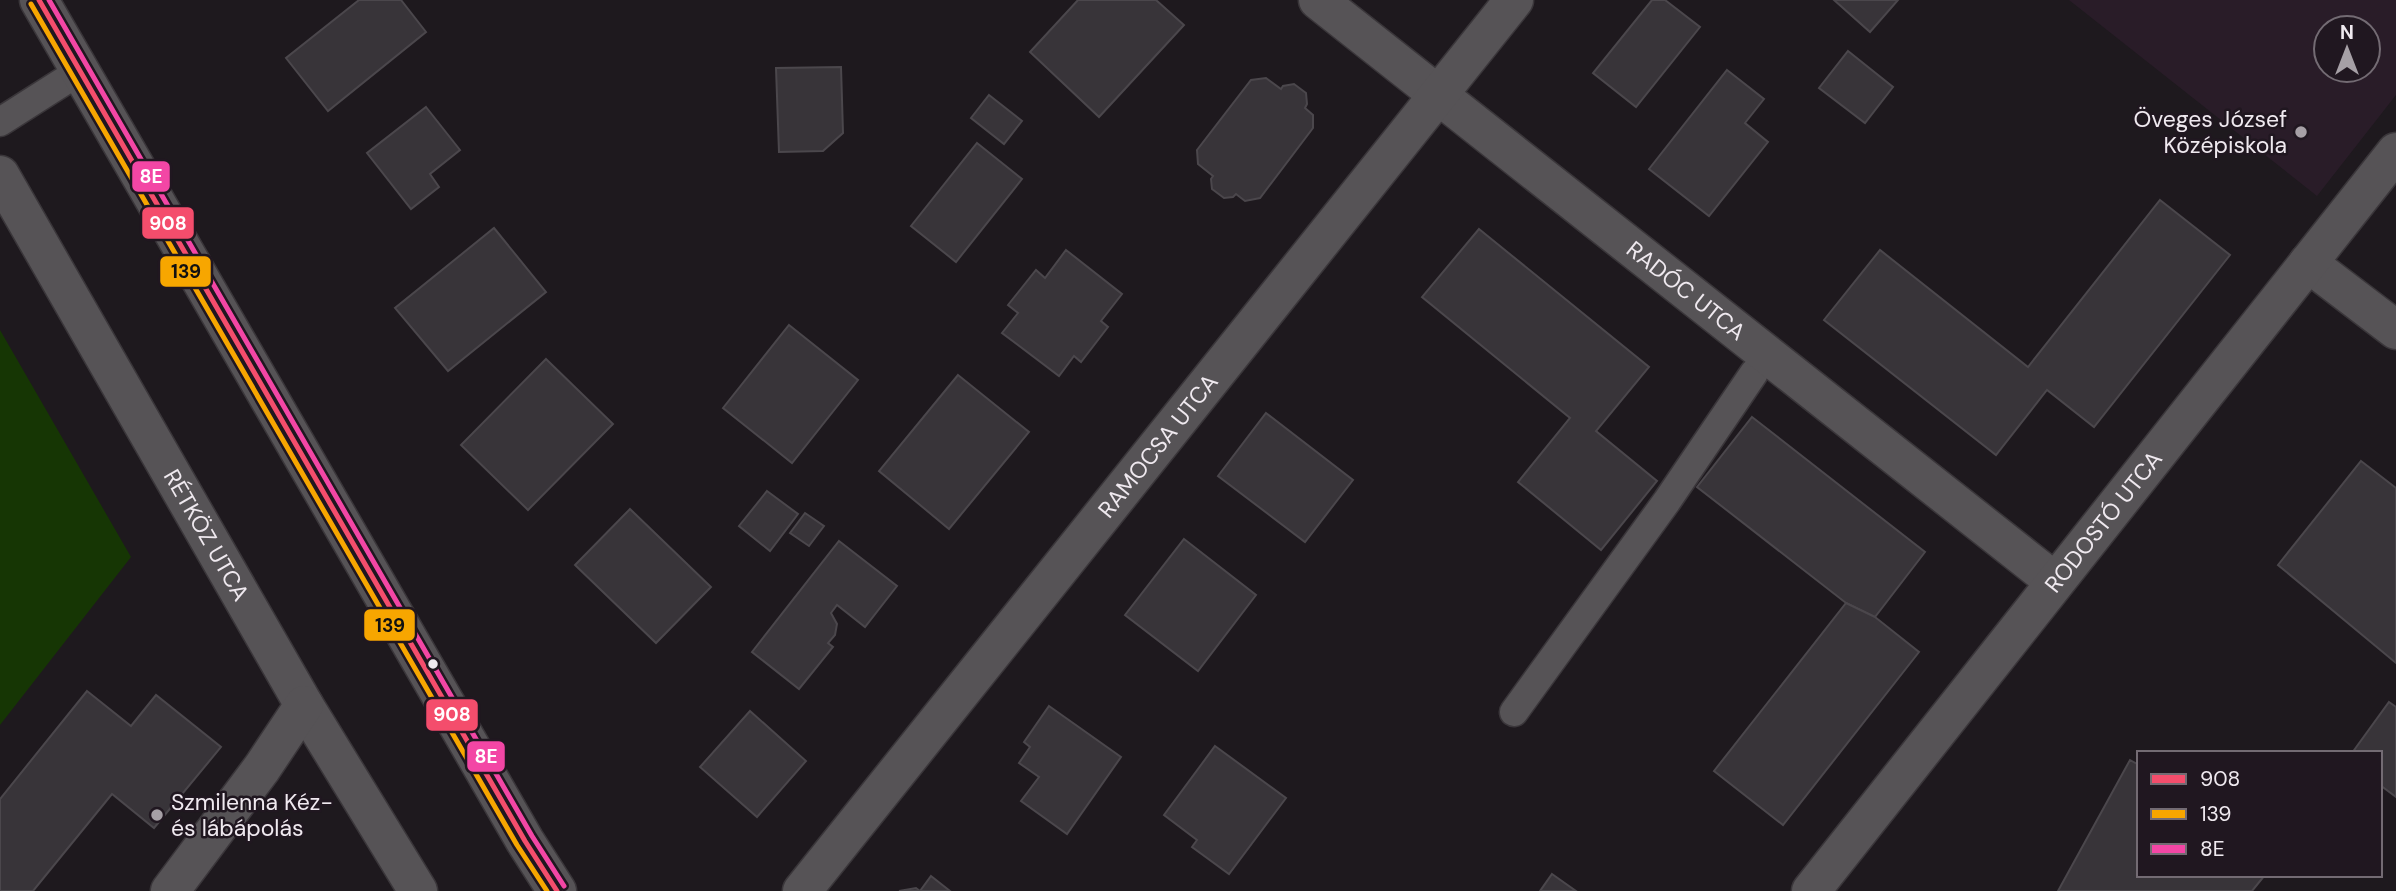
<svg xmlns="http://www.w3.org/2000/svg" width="2396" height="891" font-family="'DM Sans',sans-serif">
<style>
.built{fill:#291c28;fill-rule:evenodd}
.green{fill:#163604}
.building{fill:#383439;stroke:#4b474c;stroke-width:2}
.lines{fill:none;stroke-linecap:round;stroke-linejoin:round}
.service-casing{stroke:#3a363a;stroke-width:31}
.minor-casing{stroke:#3a363a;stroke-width:41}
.tertiary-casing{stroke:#3a363a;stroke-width:41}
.service{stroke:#565356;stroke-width:28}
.minor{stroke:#565356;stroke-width:38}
.tertiary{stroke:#565356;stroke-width:38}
.bus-1-casing{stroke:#201720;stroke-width:10}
.bus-2-casing{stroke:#201720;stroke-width:10}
.bus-3-casing{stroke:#201720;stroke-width:10}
.bus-1{stroke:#f44d6c;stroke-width:5}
.bus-2{stroke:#f7a600;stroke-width:5}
.bus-3{stroke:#f346a5;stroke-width:5}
.poi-dot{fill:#a6a0a6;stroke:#201720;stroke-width:2.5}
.bus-dot{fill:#efe9ef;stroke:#201720;stroke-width:2.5}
.labels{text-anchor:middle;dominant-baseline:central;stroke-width:5;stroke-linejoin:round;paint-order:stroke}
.poi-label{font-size:23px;fill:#efe9ef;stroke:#201720;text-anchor:end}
.street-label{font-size:23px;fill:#efe9ef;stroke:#201720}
.line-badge{stroke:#201720;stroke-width:2.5}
.badge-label{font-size:19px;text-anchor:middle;font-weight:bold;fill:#fff}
.pale-badge-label{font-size:19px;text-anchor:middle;font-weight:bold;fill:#111}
</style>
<rect width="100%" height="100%" fill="#1e191e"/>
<!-- built -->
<path class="built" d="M 2069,0 L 2396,0 L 2396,95 L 2317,196 ZM 2326,28 L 2368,28 L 2368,70 L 2326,70 Z"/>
<!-- green -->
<path class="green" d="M 0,330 L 131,557 L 0,725 Z"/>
<!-- building -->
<g class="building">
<path d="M 359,0 L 401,0 L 426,32 L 328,111 L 286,58 Z"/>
<path d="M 1078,0 L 1156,0 L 1184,25 L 1099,117 L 1030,52 Z"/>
<path d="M 1652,0 L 1665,0 L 1700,27 L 1636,107 L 1593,73 Z"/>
<path d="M 1834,0 L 1898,0 L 1870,32 Z"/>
<path d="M 1848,51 L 1893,87 L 1865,123 L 1819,88 Z"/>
<path d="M 841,67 L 843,133 L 823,151 L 779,152 L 776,68 Z"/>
<path d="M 1727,70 L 1764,99 L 1745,123 L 1768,142 L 1709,216 L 1649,169 Z"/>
<path d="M 1266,78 L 1281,89 L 1283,86 L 1294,84 L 1306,93 L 1307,104 L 1305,108 L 1313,115 L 1313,128 L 1260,198 L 1245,201 L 1236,194 L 1233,197 L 1224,198 L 1212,189 L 1211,179 L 1213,176 L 1198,164 L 1197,150 L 1251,80 Z"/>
<path d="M 989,95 L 1022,121 L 1004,144 L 971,118 Z"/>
<path d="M 426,107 L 460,150 L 430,174 L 439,187 L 411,209 L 367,153 Z"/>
<path d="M 977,143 L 1022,179 L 956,262 L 911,226 Z"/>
<path d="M 2160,200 L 2230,255 L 2094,427 L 2047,390 L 1996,455 L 1824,320 L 1880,250 L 2028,367 Z"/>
<path d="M 494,228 L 546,292 L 448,371 L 395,308 Z"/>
<path d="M 1479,229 L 1649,367 L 1596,431 L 1657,481 L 1601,550 L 1518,482 L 1570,418 L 1422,297 Z"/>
<path d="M 1066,250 L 1122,294 L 1101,321 L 1108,327 L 1081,362 L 1074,356 L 1059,376 L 1002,333 L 1018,313 L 1008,305 L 1036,270 L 1045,278 Z"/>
<path d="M 789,325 L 858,380 L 792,463 L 723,408 Z"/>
<path d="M 546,359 L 613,424 L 528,510 L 461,445 Z"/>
<path d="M 958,375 L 1029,432 L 949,529 L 879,471 Z"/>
<path d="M 1266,413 L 1353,480 L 1305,542 L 1218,476 Z"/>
<path d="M 1752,417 L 1925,552 L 1875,617 L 1846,603 L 1697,487 Z"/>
<path d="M 2361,461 L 2396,488 L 2396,663 L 2278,565 Z"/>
<path d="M 767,491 L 798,514 L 770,551 L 739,526 Z"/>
<path d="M 630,509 L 711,587 L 656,643 L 575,565 Z"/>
<path d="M 805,513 L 824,526 L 809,546 L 790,533 Z"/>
<path d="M 1184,539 L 1256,595 L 1198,671 L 1125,615 Z"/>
<path d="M 839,541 L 897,586 L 865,627 L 837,605 L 831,613 L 837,624 L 835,635 L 828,643 L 833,647 L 799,689 L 752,652 Z"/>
<path d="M 1846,603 L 1875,617 L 1919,652 L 1783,825 L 1714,771 Z"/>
<path d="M 87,691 L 131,726 L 156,695 L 221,747 L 154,828 L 112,794 L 33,891 L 0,891 L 0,799 Z"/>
<path d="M 2389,702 L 2396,707 L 2396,797 L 2380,785 L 2380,753 L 2352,753 Z"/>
<path d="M 1049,706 L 1121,757 L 1067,834 L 1021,801 L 1039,777 L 1019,763 L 1030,747 L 1024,742 Z"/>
<path d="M 750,711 L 806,761 L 757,817 L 700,767 Z"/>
<path d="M 1215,746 L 1286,798 L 1229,874 L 1192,847 L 1197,840 L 1164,815 Z"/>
<path d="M 2130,760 L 2139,765 L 2139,875 L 2265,875 L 2252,891 L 2058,891 Z"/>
<path d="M 1552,874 L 1576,891 L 1540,891 Z"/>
<path d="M 931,876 L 950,891 L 899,891 L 916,888 L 920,891 Z"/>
</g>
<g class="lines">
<defs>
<g id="service">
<path d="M 0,122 L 80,71"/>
<path d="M 1514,712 L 1667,501 L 1754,373"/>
</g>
<g id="minor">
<path id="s1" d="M 1318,0 L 2054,581"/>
<path id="s2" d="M 0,175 L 304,705 L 418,891"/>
<path d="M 2308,263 L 2396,330"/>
<path d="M 170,891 L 262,768 L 304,705"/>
<path id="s3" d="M 802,891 L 1514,0"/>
<path id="s4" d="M 1811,891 L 2396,152"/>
</g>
<path id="tertiary" d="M 39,0 L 525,841 L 557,891"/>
</defs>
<!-- service casing -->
<use href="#service" class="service-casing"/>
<!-- minor casing -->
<use href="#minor" class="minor-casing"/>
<!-- tertiary casing -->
<use href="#tertiary" class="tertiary-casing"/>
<!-- service -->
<use href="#service" class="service"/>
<!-- minor -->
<use href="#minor" class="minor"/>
<!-- tertiary -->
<use href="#tertiary" class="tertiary"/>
<defs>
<path id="bus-1" d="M 39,0 L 525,841 L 557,891"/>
<path id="bus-2" d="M 31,4 L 517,845 L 547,891"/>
<path id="bus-3" d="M 49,0 L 532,836 L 564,886"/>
</defs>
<!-- bus-1 casing -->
<use href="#bus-1" class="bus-1-casing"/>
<!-- bus-2 casing -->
<use href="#bus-2" class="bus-2-casing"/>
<!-- bus-3 casing -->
<use href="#bus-3" class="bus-3-casing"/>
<!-- bus-1 -->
<use href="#bus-1" class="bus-1"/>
<!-- bus-2 -->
<use href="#bus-2" class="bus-2"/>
<!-- bus-3 -->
<use href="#bus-3" class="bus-3"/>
</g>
<!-- markers -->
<g class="poi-dot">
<circle cx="2301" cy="132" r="7"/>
<circle cx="157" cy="815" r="7"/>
</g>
<circle class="bus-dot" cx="433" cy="664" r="6"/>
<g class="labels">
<!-- poi labels -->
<g class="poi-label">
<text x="2287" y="119">Öveges József<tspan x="2287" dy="26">Középiskola</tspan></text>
<text x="171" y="802" text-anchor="start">Szmilenna Kéz-<tspan x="171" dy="26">és lábápolás</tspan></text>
</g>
<!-- street labels -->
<g class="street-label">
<text stroke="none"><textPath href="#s1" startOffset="469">RADÓC UTCA</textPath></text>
<text stroke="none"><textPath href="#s3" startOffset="570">RAMOCSA UTCA</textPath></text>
<text stroke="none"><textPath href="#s4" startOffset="471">RODOSTÓ UTCA</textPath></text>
<text stroke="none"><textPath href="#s2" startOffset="415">RÉTKÖZ UTCA</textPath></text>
</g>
</g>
<g class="line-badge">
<rect x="131" y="160" width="40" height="33" rx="7" fill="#f346a5"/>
<rect x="141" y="206" width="54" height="34" rx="7" fill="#f44d6c"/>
<rect x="159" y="255" width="53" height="33" rx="7" fill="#f7a600"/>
<rect x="363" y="608" width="53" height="34" rx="7" fill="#f7a600"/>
<rect x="425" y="698" width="54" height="34" rx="7" fill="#f44d6c"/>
<rect x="466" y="740" width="40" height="33" rx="7" fill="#f346a5"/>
</g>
<g class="badge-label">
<text x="151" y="183">8E</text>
<text x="168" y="230">908</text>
<text x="452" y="721">908</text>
<text x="486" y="763">8E</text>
</g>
<g class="pale-badge-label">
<text x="186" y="278">139</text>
<text x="390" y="632">139</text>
</g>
<!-- legend -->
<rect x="2137" y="751" width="245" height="126" fill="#201720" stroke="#736b73" stroke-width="2"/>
<rect x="2151" y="774" width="35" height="10" fill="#f44d6c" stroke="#736b73" stroke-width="2"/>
<text x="2200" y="786" font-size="21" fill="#efe9ef">908</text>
<rect x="2151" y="809" width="35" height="10" fill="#f7a600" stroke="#736b73" stroke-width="2"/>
<text x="2200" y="821" font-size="21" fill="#efe9ef">139</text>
<rect x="2151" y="844" width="35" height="10" fill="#f346a5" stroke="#736b73" stroke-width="2"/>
<text x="2200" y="856" font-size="21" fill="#efe9ef">8E</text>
<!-- north arrow -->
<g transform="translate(2347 49)"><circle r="33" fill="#201720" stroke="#736b73" stroke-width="2"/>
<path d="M0-5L12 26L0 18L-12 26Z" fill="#a6a0a6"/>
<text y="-10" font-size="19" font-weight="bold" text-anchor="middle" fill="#efe9ef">N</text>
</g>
</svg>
